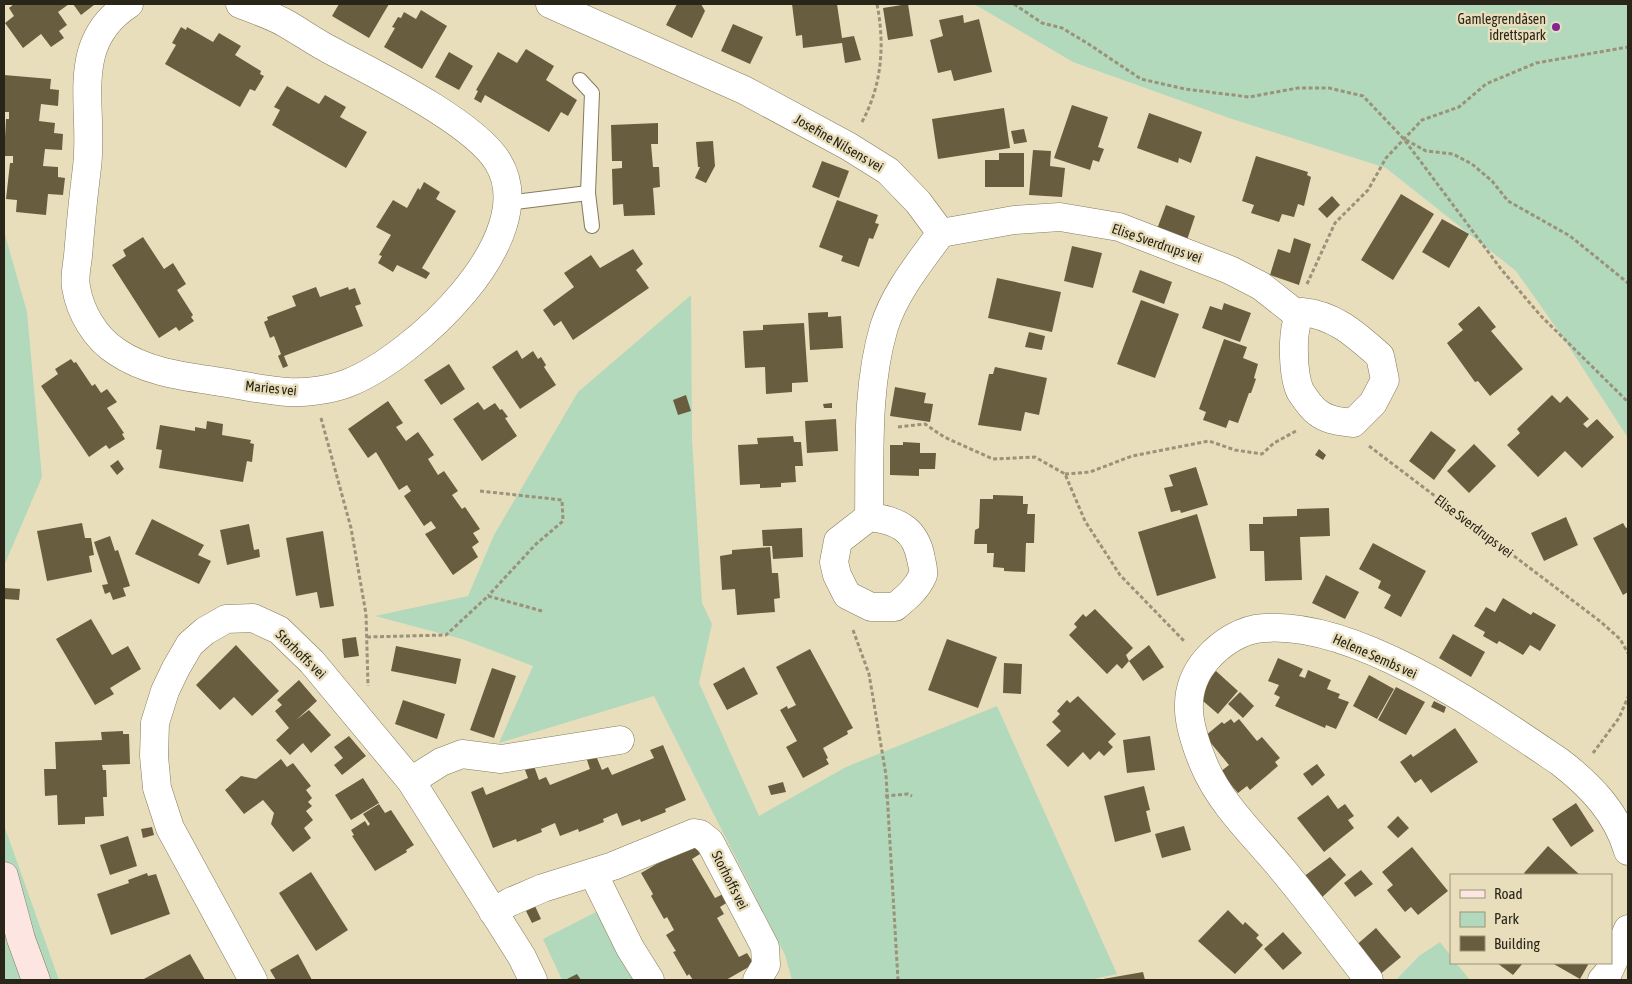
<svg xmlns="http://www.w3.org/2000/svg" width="1632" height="984" font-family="'Asap Condensed',sans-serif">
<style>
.green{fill:#b2d9bc}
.building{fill:#685e3f}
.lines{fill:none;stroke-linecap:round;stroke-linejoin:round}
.lane-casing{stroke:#857a5b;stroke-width:16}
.street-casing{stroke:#857a5b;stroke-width:29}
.secondary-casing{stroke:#857a5b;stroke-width:29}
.path{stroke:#9a9279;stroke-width:3;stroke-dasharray:4 2.5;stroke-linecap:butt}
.lane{stroke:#fff;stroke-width:14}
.street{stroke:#fff;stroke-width:28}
.secondary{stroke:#fde6e2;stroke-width:28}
.poi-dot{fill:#802693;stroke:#e9debc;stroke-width:2}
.labels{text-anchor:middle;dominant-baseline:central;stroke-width:5;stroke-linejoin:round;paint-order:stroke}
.poi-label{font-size:14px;fill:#292518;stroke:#e9debc;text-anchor:end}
.street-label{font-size:14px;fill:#292518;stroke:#e9debc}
</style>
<rect width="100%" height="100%" fill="#e9debc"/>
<!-- green -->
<g class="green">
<path d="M 974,4 L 1628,4 L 1628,438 L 1562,336 L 1516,271 L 1386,168 L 1229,118 L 1073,62 Z"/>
<path d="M 4,231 L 27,312 L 42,477 L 4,566 Z"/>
<path d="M 691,295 L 692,439 L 702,603 L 712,624 L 699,683 L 759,816 L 846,767 L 997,706 L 1117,974 L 1089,980 L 792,980 L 785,955 L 654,696 L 499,743 L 533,666 L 462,639 L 375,616 L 468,596 L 494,535 L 578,392 Z"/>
<path d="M 4,825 L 55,969 L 59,980 L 4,980 Z"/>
<path d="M 602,909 L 641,975 L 632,980 L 562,980 L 543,939 Z"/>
<path d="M 1440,942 L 1451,956 L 1451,963 L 1456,963 L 1470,980 L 1396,980 L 1419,956 Z"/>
</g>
<!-- building -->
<g class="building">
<path d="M 14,4 L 69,4 L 58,12 L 67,25 L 59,31 L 64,38 L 51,47 L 41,34 L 23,48 L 5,23 L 14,16 L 9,8 Z"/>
<path d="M 73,4 L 93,4 L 94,5 L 81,15 Z"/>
<path d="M 339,4 L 389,4 L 369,38 L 332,16 Z"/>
<path d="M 677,4 L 701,4 L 705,11 L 692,38 L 666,25 Z"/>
<path d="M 792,4 L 837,4 L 842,38 L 854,36 L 861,60 L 845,63 L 842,43 L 803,48 L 802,35 L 796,36 Z"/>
<path d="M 908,4 L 913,36 L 888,40 L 883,8 Z"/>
<path d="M 421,10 L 447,26 L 422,69 L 384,47 L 395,28 L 392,27 L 398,17 L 401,18 L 404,12 L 416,19 Z"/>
<path d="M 963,15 L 964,23 L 979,19 L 992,72 L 954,81 L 951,70 L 938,73 L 930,40 L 943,36 L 939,20 Z"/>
<path d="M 733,24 L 763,37 L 750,64 L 721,51 Z"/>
<path d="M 181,27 L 186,30 L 187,27 L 213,42 L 219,33 L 241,46 L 235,55 L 261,71 L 260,74 L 264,76 L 255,91 L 250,89 L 240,107 L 165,64 L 176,45 L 172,43 Z"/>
<path d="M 526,49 L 554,66 L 546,80 L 577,100 L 568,116 L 561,112 L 549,132 L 485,95 L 481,103 L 474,99 L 478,91 L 476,90 L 498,52 L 517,63 Z"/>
<path d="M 449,52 L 473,66 L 459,90 L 435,77 Z"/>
<path d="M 4,75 L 51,79 L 50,89 L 59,90 L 58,106 L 41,104 L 39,121 L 55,123 L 54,133 L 63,134 L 62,150 L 45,149 L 43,166 L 58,167 L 58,177 L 65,178 L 63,195 L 48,194 L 46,215 L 16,212 L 17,200 L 6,199 L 10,163 L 13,163 L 13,156 L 4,156 L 6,119 L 9,119 L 9,112 L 4,112 Z"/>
<path d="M 287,86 L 319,104 L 325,95 L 346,107 L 340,117 L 367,132 L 346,168 L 272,125 L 280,110 L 274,107 Z"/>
<path d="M 1072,105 L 1108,117 L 1098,147 L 1104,149 L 1099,162 L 1093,160 L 1090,170 L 1054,158 Z"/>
<path d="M 1004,108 L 1010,148 L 938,159 L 932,119 Z"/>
<path d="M 1149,113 L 1202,132 L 1191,163 L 1179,158 L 1178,163 L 1137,148 Z"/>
<path d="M 658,123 L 658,144 L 651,144 L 653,167 L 659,167 L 660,187 L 653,188 L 655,215 L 624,216 L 623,204 L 613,205 L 612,169 L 622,168 L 622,161 L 612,161 L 611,125 Z"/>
<path d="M 1024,129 L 1027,142 L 1014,144 L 1011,131 Z"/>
<path d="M 713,141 L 715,166 L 706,183 L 695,178 L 700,167 L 698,167 L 696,142 Z"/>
<path d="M 1033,150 L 1051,151 L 1050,166 L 1065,168 L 1062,197 L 1029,195 Z"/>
<path d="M 999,153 L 1024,153 L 1024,187 L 985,187 L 985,160 L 999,160 Z"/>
<path d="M 1256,156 L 1308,172 L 1307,175 L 1311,177 L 1304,206 L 1298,204 L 1294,217 L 1282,214 L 1279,222 L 1251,213 L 1254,205 L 1242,201 Z"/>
<path d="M 822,161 L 849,171 L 839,198 L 812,187 Z"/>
<path d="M 424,182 L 440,192 L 436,199 L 456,211 L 422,268 L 430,273 L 426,279 L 397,265 L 393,272 L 378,263 L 382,256 L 379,255 L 391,235 L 376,227 L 393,200 L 407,208 L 418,188 L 420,190 Z"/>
<path d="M 1401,194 L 1434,214 L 1393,280 L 1361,260 Z"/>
<path d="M 1332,196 L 1340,205 L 1327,218 L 1318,209 Z"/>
<path d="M 837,200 L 878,215 L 875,223 L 879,224 L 873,239 L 869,238 L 859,267 L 841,261 L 843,256 L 819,247 Z"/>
<path d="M 1166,205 L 1195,216 L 1187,240 L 1157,229 Z"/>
<path d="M 1442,219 L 1469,234 L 1449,268 L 1422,252 Z"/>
<path d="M 143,237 L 164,269 L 173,263 L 186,284 L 177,290 L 193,315 L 191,317 L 194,321 L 179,331 L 176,327 L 159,338 L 112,265 L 126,256 L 123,250 Z"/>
<path d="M 1294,238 L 1311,244 L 1299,285 L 1270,275 L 1278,249 L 1290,253 Z"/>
<path d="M 1072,246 L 1102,253 L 1093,288 L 1064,281 Z"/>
<path d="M 633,249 L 643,264 L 636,270 L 649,288 L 573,340 L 561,321 L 554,326 L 543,310 L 574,287 L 564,273 L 591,255 L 600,268 Z"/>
<path d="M 1140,270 L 1172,282 L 1164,304 L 1132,292 Z"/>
<path d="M 997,278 L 1061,292 L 1052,332 L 988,318 Z"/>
<path d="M 316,287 L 320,297 L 348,287 L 349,290 L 355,288 L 361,304 L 355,306 L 363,326 L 284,356 L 288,366 L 283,368 L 278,356 L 281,354 L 274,336 L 270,338 L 264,322 L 268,320 L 267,317 L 296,306 L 292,296 Z"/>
<path d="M 1141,300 L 1179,314 L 1155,378 L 1117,364 Z"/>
<path d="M 1224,303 L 1251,313 L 1240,342 L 1202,328 L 1210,306 L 1222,310 Z"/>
<path d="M 1479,306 L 1496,327 L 1491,331 L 1523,369 L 1490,396 L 1478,381 L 1475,382 L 1447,343 L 1463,330 L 1458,324 Z"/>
<path d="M 828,312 L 828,317 L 841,316 L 843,348 L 810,350 L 808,313 Z"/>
<path d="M 804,323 L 808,382 L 792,383 L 792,392 L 766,394 L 765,367 L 745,368 L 743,331 L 763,330 L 763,325 Z"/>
<path d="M 1029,332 L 1045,336 L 1042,350 L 1025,347 Z"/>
<path d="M 1224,339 L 1247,347 L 1243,358 L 1258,364 L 1254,378 L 1256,379 L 1251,393 L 1249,393 L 1238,423 L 1229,420 L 1226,428 L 1203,420 L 1206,412 L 1199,409 Z"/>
<path d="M 517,350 L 522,359 L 533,351 L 538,359 L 541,357 L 546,365 L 544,367 L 556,385 L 520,409 L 492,367 Z"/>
<path d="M 71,359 L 74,363 L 76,362 L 92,386 L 95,384 L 101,393 L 107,389 L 117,402 L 107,408 L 124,433 L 122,434 L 125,439 L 109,449 L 106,445 L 89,457 L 41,386 L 58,374 L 55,369 Z"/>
<path d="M 449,364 L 465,389 L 441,405 L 424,380 Z"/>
<path d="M 995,367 L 1047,378 L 1039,415 L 1025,412 L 1021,431 L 978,425 L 989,374 L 993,374 Z"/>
<path d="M 895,387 L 926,393 L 924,403 L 933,404 L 930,422 L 890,416 Z"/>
<path d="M 686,395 L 691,411 L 678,415 L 673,400 Z"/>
<path d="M 1552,395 L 1560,403 L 1567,396 L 1589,419 L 1583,424 L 1587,428 L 1597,419 L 1614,437 L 1582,468 L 1565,451 L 1538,477 L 1507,445 L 1520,433 L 1517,429 Z"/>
<path d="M 388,401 L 403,423 L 396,427 L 406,441 L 418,432 L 434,455 L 428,459 L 438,475 L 444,471 L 458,491 L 452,495 L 462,509 L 465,507 L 480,529 L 473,533 L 479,542 L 472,547 L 478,557 L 453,575 L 425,534 L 436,528 L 431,521 L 424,526 L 404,496 L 411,491 L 407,485 L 399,490 L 376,452 L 368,458 L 348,429 Z"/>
<path d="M 478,402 L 484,410 L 495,403 L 500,410 L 502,409 L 508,417 L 505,418 L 517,436 L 482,461 L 453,419 Z"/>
<path d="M 832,403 L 832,408 L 824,408 L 823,404 Z"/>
<path d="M 836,419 L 838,451 L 807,453 L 805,421 Z"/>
<path d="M 207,421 L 223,424 L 222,435 L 251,440 L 250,443 L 254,444 L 252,462 L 247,461 L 243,482 L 159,468 L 162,450 L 156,449 L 160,425 L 195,431 L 195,427 L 206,429 Z"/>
<path d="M 1431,431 L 1456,450 L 1434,480 L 1409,461 Z"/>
<path d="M 793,436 L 794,442 L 801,442 L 803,466 L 795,466 L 796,482 L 781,483 L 781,487 L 760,488 L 760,484 L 740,485 L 738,445 L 758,444 L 757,438 Z"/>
<path d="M 903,442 L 920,443 L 920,453 L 936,453 L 935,469 L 919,469 L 919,476 L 890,475 L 890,445 L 903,445 Z"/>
<path d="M 1474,444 L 1496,466 L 1469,493 L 1447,471 Z"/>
<path d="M 1319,449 L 1326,455 L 1323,460 L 1315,455 Z"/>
<path d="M 118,460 L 124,469 L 117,475 L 110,466 Z"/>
<path d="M 1196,467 L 1208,505 L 1181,513 L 1180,510 L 1171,512 L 1164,488 L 1173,486 L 1169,475 Z"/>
<path d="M 993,495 L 1023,496 L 1023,504 L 1028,504 L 1027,514 L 1035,514 L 1034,543 L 1026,543 L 1025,572 L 1004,571 L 1004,568 L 993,567 L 994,553 L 987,553 L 987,544 L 974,544 L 975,530 L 979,528 L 980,499 L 993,499 Z"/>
<path d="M 1329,508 L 1330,536 L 1300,537 L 1302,580 L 1265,581 L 1264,551 L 1250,551 L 1249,524 L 1263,524 L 1263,517 L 1297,516 L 1297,509 Z"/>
<path d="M 1197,514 L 1216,578 L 1157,596 L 1138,532 Z"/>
<path d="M 1566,517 L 1578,545 L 1544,561 L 1531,533 Z"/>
<path d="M 152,519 L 204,545 L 198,555 L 211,561 L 199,584 L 135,554 Z"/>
<path d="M 82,523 L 85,538 L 91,538 L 94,555 L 89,556 L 92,572 L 47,581 L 37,531 Z"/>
<path d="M 1623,523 L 1626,528 L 1628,527 L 1628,592 L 1623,595 L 1593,538 Z"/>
<path d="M 249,524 L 254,550 L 259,549 L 260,557 L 227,565 L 220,530 Z"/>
<path d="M 802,528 L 803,557 L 773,559 L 772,546 L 763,546 L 762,530 Z"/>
<path d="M 323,531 L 334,606 L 320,608 L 317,592 L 296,596 L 286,538 Z"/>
<path d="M 110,536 L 115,551 L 118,550 L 130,586 L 123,588 L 126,596 L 113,600 L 110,592 L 105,594 L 102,585 L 108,584 L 94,542 Z"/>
<path d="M 1373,543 L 1426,571 L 1401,617 L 1384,608 L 1391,595 L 1378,588 L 1381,581 L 1359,569 Z"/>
<path d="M 770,547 L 772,573 L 778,573 L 780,598 L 774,599 L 775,612 L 737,615 L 735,589 L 722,590 L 720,556 L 732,554 L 732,550 Z"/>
<path d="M 1326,575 L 1359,592 L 1345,619 L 1312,603 Z"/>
<path d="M 4,588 L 20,589 L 19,600 L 4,599 Z"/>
<path d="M 1503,598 L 1531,615 L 1533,612 L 1556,625 L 1540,651 L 1530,645 L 1523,655 L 1499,641 L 1497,644 L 1483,636 L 1485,632 L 1474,626 L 1486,607 L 1495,612 Z"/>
<path d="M 1095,609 L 1133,648 L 1126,655 L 1129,661 L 1122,669 L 1117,664 L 1107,674 L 1069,635 L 1077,627 L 1074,624 L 1083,614 L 1086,617 Z"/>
<path d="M 91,619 L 112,655 L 128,646 L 141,669 L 110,688 L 114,694 L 95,705 L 56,639 Z"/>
<path d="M 1453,634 L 1485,652 L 1471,677 L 1439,658 Z"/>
<path d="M 356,637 L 359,656 L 344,658 L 342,639 Z"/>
<path d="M 947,639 L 997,657 L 978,708 L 928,690 Z"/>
<path d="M 236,645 L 279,691 L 252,716 L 234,697 L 220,710 L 196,685 Z"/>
<path d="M 1149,645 L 1164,667 L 1143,681 L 1129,661 Z"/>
<path d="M 396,646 L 461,659 L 456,684 L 391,671 Z"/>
<path d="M 810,649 L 853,728 L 847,731 L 848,734 L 823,748 L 828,758 L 826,759 L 829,764 L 803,778 L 786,747 L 797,741 L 780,710 L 787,706 L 788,709 L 796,705 L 776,667 Z"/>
<path d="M 1278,658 L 1303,669 L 1299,676 L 1305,678 L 1308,670 L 1331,680 L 1327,689 L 1340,694 L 1338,698 L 1349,702 L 1336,729 L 1326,725 L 1325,728 L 1275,706 L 1280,697 L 1274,694 L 1279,685 L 1268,681 Z"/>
<path d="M 1004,663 L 1022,664 L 1021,694 L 1003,693 Z"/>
<path d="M 744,667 L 758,694 L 727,710 L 713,684 Z"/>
<path d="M 492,668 L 516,676 L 494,738 L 470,730 Z"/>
<path d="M 1216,671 L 1238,691 L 1218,714 L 1195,694 Z"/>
<path d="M 1369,675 L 1394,689 L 1377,719 L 1353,706 Z"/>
<path d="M 299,680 L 317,701 L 296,720 L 309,710 L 331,735 L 311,753 L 303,743 L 290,755 L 276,740 L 289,728 L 275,711 L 282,705 L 277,700 Z"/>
<path d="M 1396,687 L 1425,702 L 1406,735 L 1378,720 Z"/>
<path d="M 1240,692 L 1254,706 L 1243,718 L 1228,704 Z"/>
<path d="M 1078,696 L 1116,734 L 1108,742 L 1113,747 L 1104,756 L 1099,751 L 1090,760 L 1083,752 L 1068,767 L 1046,745 L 1061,731 L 1052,722 L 1060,714 L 1057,711 L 1067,700 L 1070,703 Z"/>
<path d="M 403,700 L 445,714 L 437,739 L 395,724 Z"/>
<path d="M 1434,701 L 1446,707 L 1444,713 L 1431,707 Z"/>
<path d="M 1231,719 L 1234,723 L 1239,719 L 1257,741 L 1262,737 L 1280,758 L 1275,762 L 1278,766 L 1250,790 L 1247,786 L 1238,793 L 1220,772 L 1229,765 L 1205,736 L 1222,722 L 1224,724 Z"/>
<path d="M 1455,728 L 1478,762 L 1431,793 L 1421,779 L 1415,783 L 1400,762 L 1411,754 L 1413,757 Z"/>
<path d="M 123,731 L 123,734 L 129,734 L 130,764 L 102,765 L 103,770 L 106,770 L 107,797 L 103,797 L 104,816 L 85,817 L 85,824 L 58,825 L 57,795 L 45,796 L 44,769 L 56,769 L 55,742 L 102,740 L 101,732 Z"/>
<path d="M 349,736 L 366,756 L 342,775 L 334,765 L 343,758 L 334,747 Z"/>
<path d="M 1150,736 L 1155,770 L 1127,773 L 1123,740 Z"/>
<path d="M 663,745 L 686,800 L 665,809 L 666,812 L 641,822 L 640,819 L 622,826 L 617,813 L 603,819 L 604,822 L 579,832 L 578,829 L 560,836 L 555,823 L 541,829 L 542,832 L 517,842 L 516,839 L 493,848 L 471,792 L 483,787 L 486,795 L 528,778 L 525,770 L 534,766 L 539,780 L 546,777 L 550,785 L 590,769 L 587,760 L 596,756 L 602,770 L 608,767 L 612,775 L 654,758 L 650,750 Z"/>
<path d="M 281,759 L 287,767 L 293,763 L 311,786 L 306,790 L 312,798 L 308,802 L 312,806 L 306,811 L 313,820 L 304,828 L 311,838 L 293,852 L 271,824 L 274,813 L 263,800 L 244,814 L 225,790 L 241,776 L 256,779 Z"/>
<path d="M 1317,764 L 1325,775 L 1312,786 L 1303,774 Z"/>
<path d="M 363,778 L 379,803 L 351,820 L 335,795 Z"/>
<path d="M 783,782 L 786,792 L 771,795 L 768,786 Z"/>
<path d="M 1144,786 L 1150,810 L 1146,811 L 1151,832 L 1115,842 L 1104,796 Z"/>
<path d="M 1328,795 L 1338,809 L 1345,804 L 1354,816 L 1348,820 L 1354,828 L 1324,852 L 1297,818 Z"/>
<path d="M 1576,803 L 1594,831 L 1571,847 L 1552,819 Z"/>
<path d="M 379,804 L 385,813 L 391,810 L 414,845 L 406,850 L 407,852 L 375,871 L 352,836 L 354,835 L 351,830 L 365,821 L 368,826 L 370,824 L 363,814 Z"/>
<path d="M 1398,816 L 1409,828 L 1398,838 L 1387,827 Z"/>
<path d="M 1184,826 L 1191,850 L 1162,858 L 1155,834 Z"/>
<path d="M 152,827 L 154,835 L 143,838 L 141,829 Z"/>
<path d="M 128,836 L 137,866 L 110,875 L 100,845 Z"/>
<path d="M 693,843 L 700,854 L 692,859 L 715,898 L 723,894 L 728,902 L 720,907 L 724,914 L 717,918 L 739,957 L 747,953 L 754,964 L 726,980 L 693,980 L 689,974 L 687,976 L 673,952 L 676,951 L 666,935 L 674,930 L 667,917 L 664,919 L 651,896 L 653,894 L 641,873 Z"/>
<path d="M 1548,846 L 1580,875 L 1526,875 L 1524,873 Z"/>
<path d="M 1412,847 L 1448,891 L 1418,915 L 1411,907 L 1405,912 L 1387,890 L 1393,885 L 1382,872 Z"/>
<path d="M 1330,857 L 1346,875 L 1318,901 L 1299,880 Z"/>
<path d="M 1361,870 L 1373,884 L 1355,897 L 1344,883 Z"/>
<path d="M 311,872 L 348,930 L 316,951 L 279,893 Z"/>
<path d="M 147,873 L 148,876 L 156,874 L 170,914 L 111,935 L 97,894 L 129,883 L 128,880 Z"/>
<path d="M 535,906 L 541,919 L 532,923 L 526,911 Z"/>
<path d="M 1228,910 L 1243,925 L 1245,922 L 1259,935 L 1256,938 L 1263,945 L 1235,974 L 1198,941 Z"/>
<path d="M 1376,928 L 1401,957 L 1378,976 L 1354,947 Z"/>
<path d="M 1283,932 L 1302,953 L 1283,970 L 1264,949 Z"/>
<path d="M 190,954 L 205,980 L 142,980 Z"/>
<path d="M 298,954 L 312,980 L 276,980 L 270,970 Z"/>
<path d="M 1497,963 L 1523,963 L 1513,975 Z"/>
<path d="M 1552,963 L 1589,963 L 1580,979 Z"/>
<path d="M 1143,972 L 1145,980 L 1103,980 L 1103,979 Z"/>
<path d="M 577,974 L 581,980 L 565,980 Z"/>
</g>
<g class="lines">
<defs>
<g id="lane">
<path d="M 580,80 L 592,93 L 588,193 L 592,226"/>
<path d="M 507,203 L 588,193"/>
</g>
<g id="street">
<path d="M 129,4 C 72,41 91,97 88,153 C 88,163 86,174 85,184 C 82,208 80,232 78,256 C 77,266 74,277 76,287 C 80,312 95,338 117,352 C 151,375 194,377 233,384 C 251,387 270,391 288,392 C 306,393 330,390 348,383 C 412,358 544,238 498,162 C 474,122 375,74 332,51 C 316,43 301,32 285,23 C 271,15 255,10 240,4"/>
<path d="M 550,4 L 744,90 L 848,146 L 888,171 L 918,202 L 941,233 C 920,262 895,292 884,327 C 866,388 870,454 869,517"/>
<path d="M 941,233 L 1014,220 L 1060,217 L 1119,227 L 1230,270 L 1261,286 L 1299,316"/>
<path d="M 1302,312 C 1335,315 1356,335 1380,356 L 1385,380 L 1373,403 L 1353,423 C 1340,421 1328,421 1317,412 C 1311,408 1304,397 1300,391 C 1293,375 1290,325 1302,312 Z"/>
<path d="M 869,517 C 897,520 916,529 921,559 C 922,564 924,570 923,575 C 917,589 906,598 895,607 L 871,607 L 847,595 L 837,575 L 834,562 L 838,541 Z"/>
<path d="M 411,781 L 441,762 L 462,754 L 501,759 L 620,740"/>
<path d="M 593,873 L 630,948 L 650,980"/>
<path d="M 493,912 L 510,902 L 543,888 L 613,866 L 694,833 L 700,834 L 710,842 L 765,947 L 766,965 L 757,980"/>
<path d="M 253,980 L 170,828 L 157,788 L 154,756 L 155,723 L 165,691 L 176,668 L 190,644 L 205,631 L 226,619 L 253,618 L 279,630 L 312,662 L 411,781 L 522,957 L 533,980"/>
<path d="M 1369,980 C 1340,943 1312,905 1282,869 C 1255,836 1221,805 1204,765 C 1189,729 1178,692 1207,659 C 1221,643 1242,629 1264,628 C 1357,621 1486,712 1560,762 C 1591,786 1617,813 1628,851"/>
<path d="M 1602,980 L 1608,973 L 1628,929"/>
</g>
<path id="secondary" d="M 4,876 L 21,939 L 36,980"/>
</defs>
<!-- lane casing -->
<use href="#lane" class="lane-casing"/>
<!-- street casing -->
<use href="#street" class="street-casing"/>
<!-- secondary casing -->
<use href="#secondary" class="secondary-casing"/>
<!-- path -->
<g class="path">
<path d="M 1014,4 L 1042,23 L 1062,28 L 1087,43 L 1141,79 L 1185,89 L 1249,97 L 1298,88 L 1329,88 L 1363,96 L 1403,138 L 1501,269 L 1540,315 L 1628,402"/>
<path d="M 862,122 C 882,85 885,45 877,4"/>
<path d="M 1406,140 L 1426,151 L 1453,154 L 1472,164 L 1492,181 L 1508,201 L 1570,236 L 1628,283"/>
<path d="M 1307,284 L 1335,223 L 1368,190 L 1386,158 L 1422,120 L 1459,107 L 1486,84 L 1536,63 L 1628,47"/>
<path d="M 321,418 L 351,528 L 366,614 L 368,686"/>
<path d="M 898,427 L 925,424 L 944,437 L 993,459 L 1035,457 L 1065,474 L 1085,521 L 1120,575 L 1185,642"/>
<path d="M 1369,446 L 1601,622 L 1620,639 L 1628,653"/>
<path d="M 1065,474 L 1090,472 L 1132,456 L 1209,441 L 1235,450 L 1262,454 L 1274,443 L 1296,431"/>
<path d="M 480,491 L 562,500 L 563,521 L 535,545 L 488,596"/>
<path d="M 853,630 L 869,674 L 886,775 L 898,980"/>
<path d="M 367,637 L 446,635 L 488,596 L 542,611"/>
<path d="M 1593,753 L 1619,718 L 1628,697"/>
<path d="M 885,796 L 908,794 L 912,796"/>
</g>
<!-- lane -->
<use href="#lane" class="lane"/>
<!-- street -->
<use href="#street" class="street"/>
<!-- secondary -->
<use href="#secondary" class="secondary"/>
</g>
<!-- markers -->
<circle class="poi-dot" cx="1556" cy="27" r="5"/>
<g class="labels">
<!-- poi labels -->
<g class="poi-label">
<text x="1546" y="19">Gamlegrendåsen<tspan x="1546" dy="16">idrettspark</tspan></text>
</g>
<!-- street labels -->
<g class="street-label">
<text transform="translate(839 143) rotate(30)">Josefine Nilsens vei</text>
<text transform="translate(1157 243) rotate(19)">Elise Sverdrups vei</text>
<text transform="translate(271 388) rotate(6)">Maries vei</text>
<text transform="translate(1474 526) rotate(37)">Elise Sverdrups vei</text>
<text transform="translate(301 654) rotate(44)">Storhoffs vei</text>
<text transform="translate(1375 656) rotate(24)">Helene Sembs vei</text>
<text transform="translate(730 880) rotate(63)">Storhoffs vei</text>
</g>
</g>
<!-- border -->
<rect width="1632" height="984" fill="none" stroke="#292518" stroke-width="10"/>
<!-- legend -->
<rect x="1450" y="874" width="162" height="90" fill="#e9debc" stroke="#9c947a"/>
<rect x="1460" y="890" width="25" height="8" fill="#fde6e2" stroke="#9c947a"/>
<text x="1494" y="899" font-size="15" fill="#292518">Road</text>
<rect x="1460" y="912" width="25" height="15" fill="#b2d9bc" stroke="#9c947a"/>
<text x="1494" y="924" font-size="15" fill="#292518">Park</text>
<rect x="1460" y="936" width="25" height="15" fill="#685e3f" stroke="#9c947a"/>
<text x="1494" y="949" font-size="15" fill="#292518">Building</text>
</svg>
